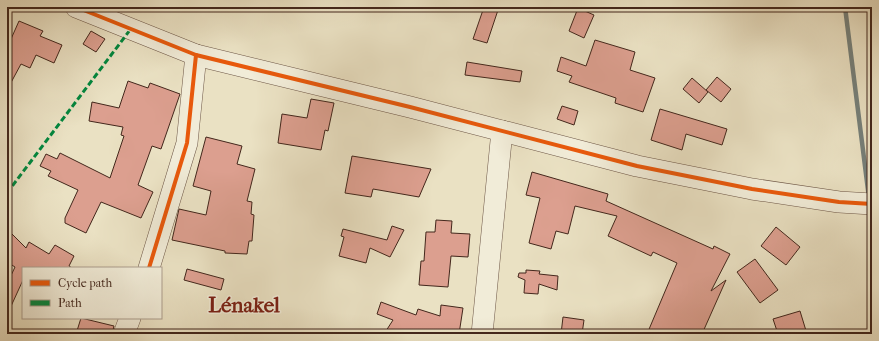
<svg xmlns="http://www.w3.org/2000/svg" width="879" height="341" font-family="'IM FELL French Canon',serif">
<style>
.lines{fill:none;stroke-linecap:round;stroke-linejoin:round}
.stream{stroke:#76807a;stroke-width:4.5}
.building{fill:#dc9f8f;stroke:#43271c}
.minor-casing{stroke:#6d5646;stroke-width:22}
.minor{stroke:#f1ecd8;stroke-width:21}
.quiet{stroke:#00873e;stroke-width:3;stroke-dasharray:6 3;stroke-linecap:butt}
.cycleway-casing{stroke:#f1ecd8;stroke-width:6}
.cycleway{stroke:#e8590c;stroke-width:4}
.labels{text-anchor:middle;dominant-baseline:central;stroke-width:3;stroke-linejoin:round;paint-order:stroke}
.town-label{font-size:21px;font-weight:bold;fill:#7a1f14;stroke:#f1ecd8}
</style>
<rect width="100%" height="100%" fill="#eae1c3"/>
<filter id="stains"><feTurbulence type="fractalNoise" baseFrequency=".005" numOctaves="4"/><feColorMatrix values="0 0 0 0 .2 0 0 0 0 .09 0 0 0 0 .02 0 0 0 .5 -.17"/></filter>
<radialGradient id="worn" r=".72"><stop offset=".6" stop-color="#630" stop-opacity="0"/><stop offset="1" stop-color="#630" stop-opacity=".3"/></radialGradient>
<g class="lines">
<!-- stream -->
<path class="stream" d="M 845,7 L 869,198"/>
</g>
<!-- building -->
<g class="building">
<path d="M 484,7 L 499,7 L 487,43 L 473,39 Z"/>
<path d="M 578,8 L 594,15 L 584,38 L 569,31 Z"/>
<path d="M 19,21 L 43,31 L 40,36 L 62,45 L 54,63 L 36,55 L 30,68 L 21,64 L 7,90 L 7,48 Z"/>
<path d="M 91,31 L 105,39 L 96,52 L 83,44 Z"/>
<path d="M 595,40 L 635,52 L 630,70 L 655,78 L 643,112 L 615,103 L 616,98 L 569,82 L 572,76 L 557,71 L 561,57 L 586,66 Z"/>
<path d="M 467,62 L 522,71 L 520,82 L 465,75 Z"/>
<path d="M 717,77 L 731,89 L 721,102 L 706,90 Z"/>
<path d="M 692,78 L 708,92 L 699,103 L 683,89 Z"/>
<path d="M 128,81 L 148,88 L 150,83 L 180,94 L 161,149 L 152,146 L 138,185 L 153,192 L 141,218 L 101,202 L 86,233 L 65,223 L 65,218 L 78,190 L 48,176 L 51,171 L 40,166 L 46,154 L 57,159 L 60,153 L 110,178 L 124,136 L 121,135 L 123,127 L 89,121 L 92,102 L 119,108 Z"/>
<path d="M 311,99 L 334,103 L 328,131 L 325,130 L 321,150 L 278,143 L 282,114 L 307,118 Z"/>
<path d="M 562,106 L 578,111 L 574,125 L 557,119 Z"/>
<path d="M 660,109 L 727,129 L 722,145 L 686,134 L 682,150 L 651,140 Z"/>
<path d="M 206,137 L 242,146 L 237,164 L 255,169 L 247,201 L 252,202 L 251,214 L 254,215 L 252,241 L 249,241 L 247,254 L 225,253 L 225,251 L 172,240 L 179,209 L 206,215 L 211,191 L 193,186 Z"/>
<path d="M 352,156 L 431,169 L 419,197 L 373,189 L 371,197 L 345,193 Z"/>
<path d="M 532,172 L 608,194 L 606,201 L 713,249 L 714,246 L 730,254 L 711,291 L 726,280 L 702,334 L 647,334 L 677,263 L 653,252 L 651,256 L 608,236 L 617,216 L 575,206 L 568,234 L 556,231 L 551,249 L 529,243 L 540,198 L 526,195 Z"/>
<path d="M 436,220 L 452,221 L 451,233 L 470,234 L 468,257 L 451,256 L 448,287 L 419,285 L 421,261 L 424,261 L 426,232 L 435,232 Z"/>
<path d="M 392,226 L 404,230 L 390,257 L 370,248 L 366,263 L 339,256 L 344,237 L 341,236 L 343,229 L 387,240 Z"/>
<path d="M 776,227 L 800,247 L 786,265 L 761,246 Z"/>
<path d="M 7,229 L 26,248 L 29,242 L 49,254 L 55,245 L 74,256 L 69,266 L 72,268 L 23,268 L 23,280 L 7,315 L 7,284 L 15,267 L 7,262 Z"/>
<path d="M 755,259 L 778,290 L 760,303 L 737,272 Z"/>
<path d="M 187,269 L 224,279 L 221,290 L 184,280 Z"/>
<path d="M 526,270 L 540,271 L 539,274 L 558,276 L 557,290 L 539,284 L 538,294 L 524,293 L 525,280 L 518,277 L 519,273 L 526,273 Z"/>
<path d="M 381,302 L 416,315 L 418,309 L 440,316 L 441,305 L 463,308 L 459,334 L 384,334 L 393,320 L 377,314 Z"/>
<path d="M 800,311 L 807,334 L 778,334 L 773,319 Z"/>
<path d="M 563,317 L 584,320 L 582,334 L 561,334 Z"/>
<path d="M 81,318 L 114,326 L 112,334 L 76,334 Z"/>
</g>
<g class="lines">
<defs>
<g id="minor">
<path d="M 76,7 L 196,55 L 410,107 L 637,166 L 752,189 L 839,202 L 872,204"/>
<path d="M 149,268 L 187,143 L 196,55"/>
<path d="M 124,334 L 130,318"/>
<path d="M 482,334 L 502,131"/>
</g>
</defs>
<!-- minor casing -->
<use href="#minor" class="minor-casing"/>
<!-- minor -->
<use href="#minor" class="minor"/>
<!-- quiet -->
<path class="quiet" d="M 7,193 L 130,30"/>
<defs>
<g id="cycleway">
<path d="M 76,7 L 196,55 L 410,107 L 637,166 L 752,189 L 839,202 L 872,204"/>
<path d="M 149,268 L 187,143 L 196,55"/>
</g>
</defs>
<!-- cycleway casing -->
<use href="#cycleway" class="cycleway-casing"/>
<!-- cycleway -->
<use href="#cycleway" class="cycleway"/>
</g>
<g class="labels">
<!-- town labels -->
<g class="town-label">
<text x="244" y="305">Lénakel</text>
</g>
</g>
<!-- margin -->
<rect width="879" height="341" fill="none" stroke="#eae1c3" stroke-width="24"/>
<rect x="8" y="8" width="863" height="325" fill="none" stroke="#43271c" stroke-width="2"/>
<rect x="12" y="12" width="855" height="317" fill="none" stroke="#43271c"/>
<!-- legend -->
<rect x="22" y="267" width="140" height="52" fill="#f1ecd8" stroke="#ab9d8d"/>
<rect x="30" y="280" width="20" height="6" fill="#e8590c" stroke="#ab9d8d"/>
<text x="58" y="287" font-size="12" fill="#43271c">Cycle path</text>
<rect x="30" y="300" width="20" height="6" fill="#00873e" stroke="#ab9d8d"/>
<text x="58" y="307" font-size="12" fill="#43271c">Path</text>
<rect width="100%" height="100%" filter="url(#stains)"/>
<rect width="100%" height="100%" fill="url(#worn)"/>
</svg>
